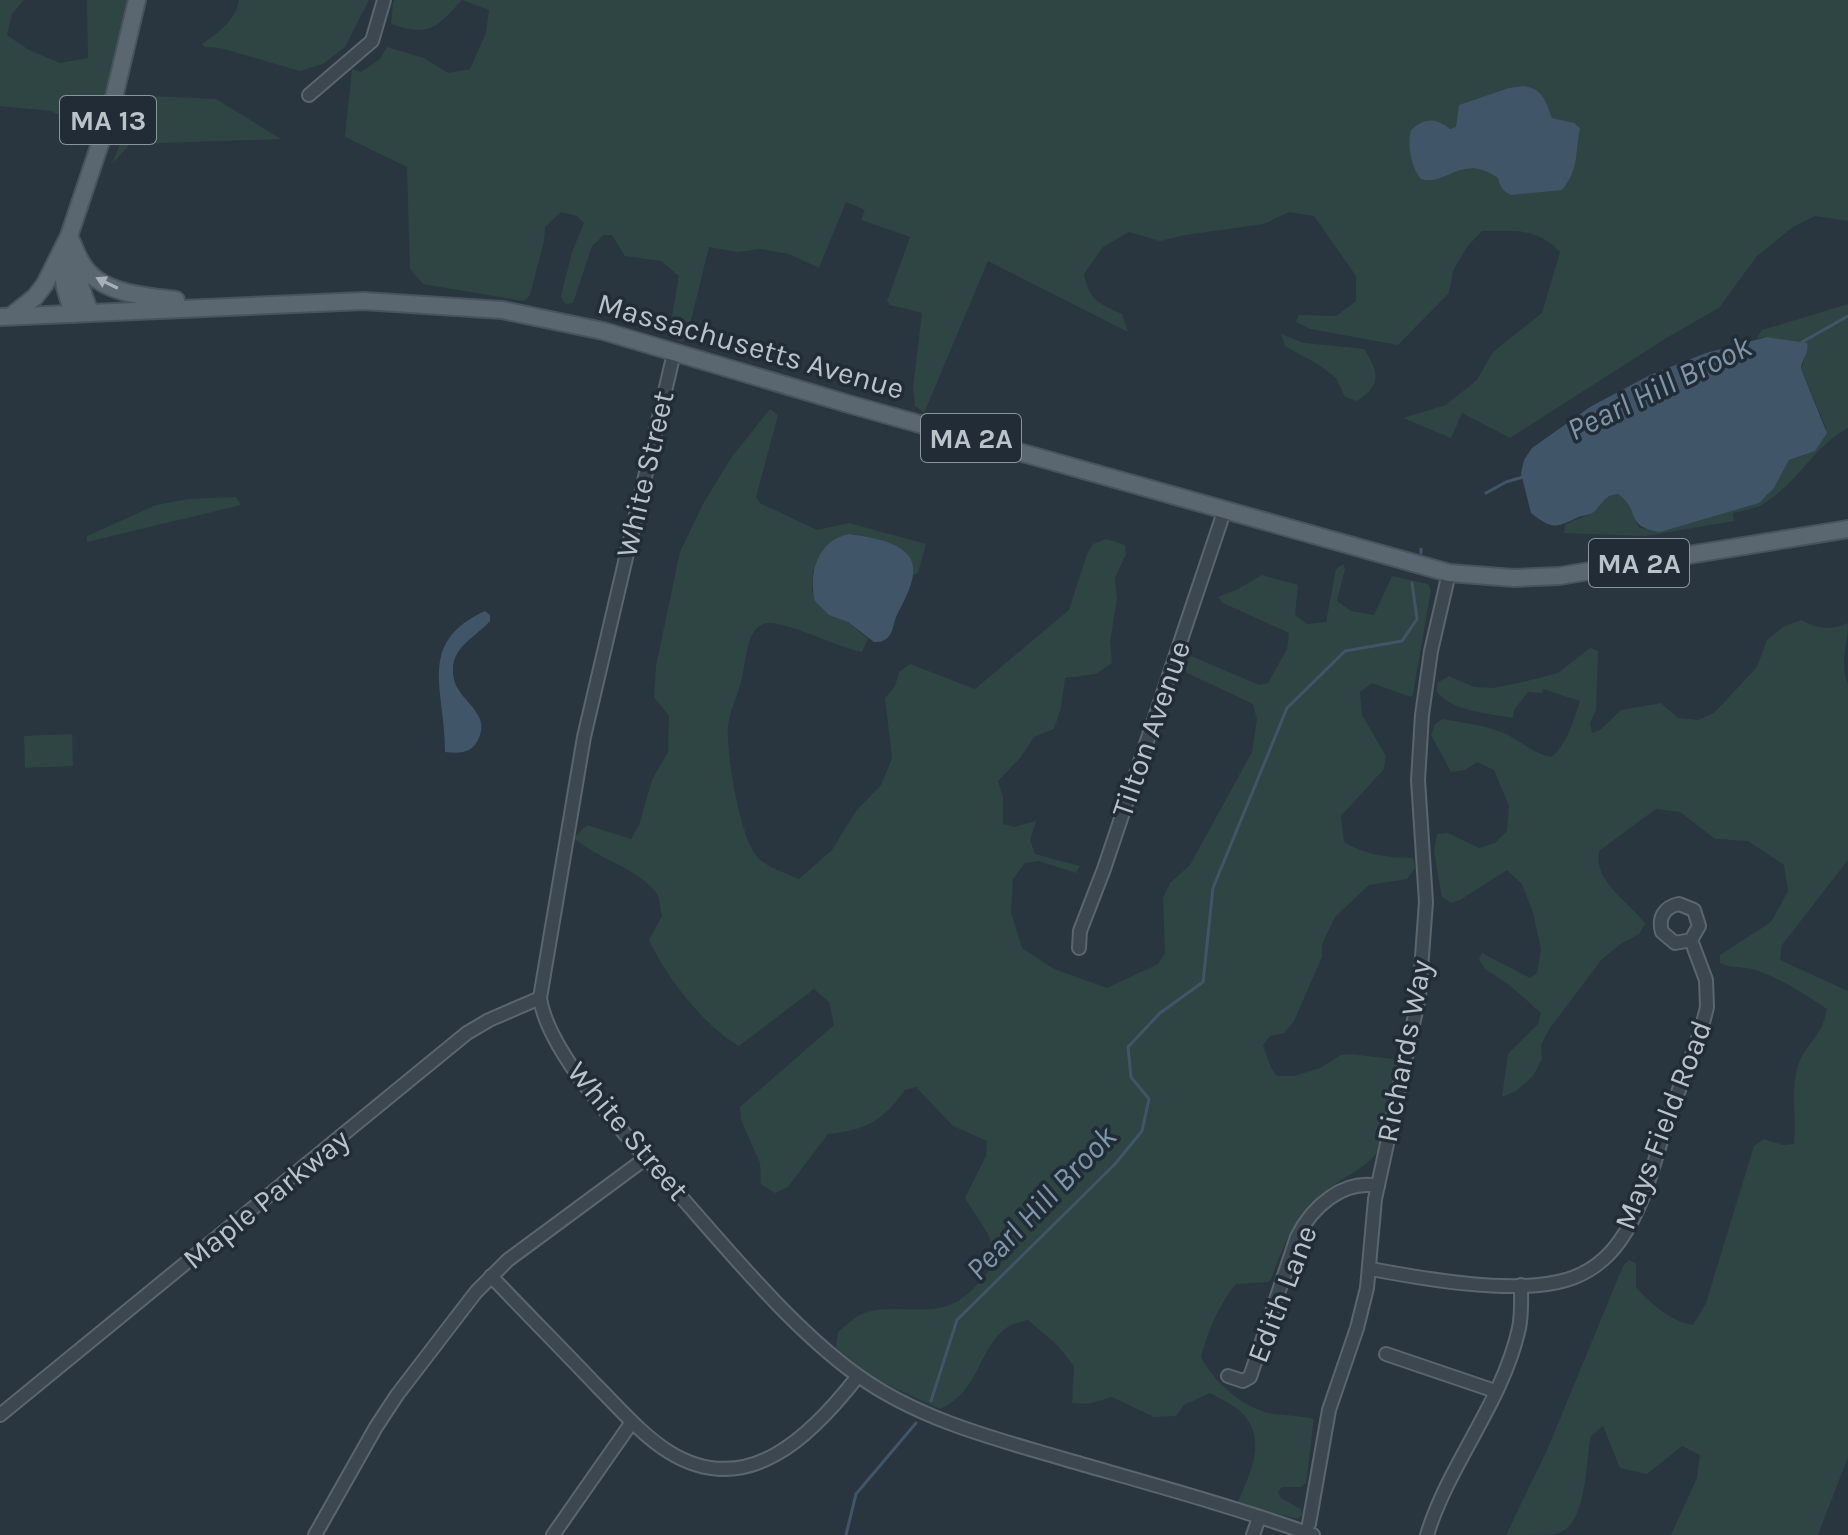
<svg xmlns="http://www.w3.org/2000/svg" width="1848" height="1535" font-family="Karla,sans-serif">
<style>
.green{fill:#2e4543}
.water{fill:#405668}
.lines{fill:none;stroke-linecap:round;stroke-linejoin:round}
.stream{stroke:#405668;stroke-width:3}
.minor-casing{stroke:#5b656e;stroke-width:16}
.major-casing{stroke:#49535d;stroke-width:20}
.minor{stroke:#3d4750;stroke-width:12}
.major{stroke:#5b6770;stroke-width:16}
.oneway{fill:#a7b0b8}
.labels{text-anchor:middle;dominant-baseline:central;stroke-width:7;stroke-linejoin:round;paint-order:stroke}
.shield{fill:#212c36;stroke:#8c959e;stroke-width:2}
.shield-label{font-size:28px;font-weight:bold;fill:#bac2ca}
.street-label{font-size:30px;fill:#bac2ca;stroke:#212c36}
.water-label{font-size:32px;font-style:italic;fill:#7d96aa;stroke:#212c36}
</style>
<rect width="100%" height="100%" fill="#293640"/>
<!-- green -->
<g class="green">
<path d="M 0,0 L 24,0 L 12,14 L 7,35 L 29,50 L 60,63 L 88,58 L 87,0 L 133,0 L 96,132 L 51,111 L 0,106 Z"/>
<path d="M 239,0 L 369,0 L 345,47 L 323,64 L 300,71 L 220,48 L 205,47 L 202,44 C 217,34 237,19 239,0 Z"/>
<path d="M 395,0 L 1848,0 L 1848,221 L 1815,216 L 1793,227 L 1757,256 L 1719,308 L 1668,337 L 1510,438 L 1462,413 L 1451,438 L 1403,418 L 1446,405 L 1477,380 L 1493,352 L 1542,313 L 1560,252 C 1536,227 1515,231 1482,231 L 1467,247 L 1453,271 L 1449,293 L 1398,345 L 1310,329 L 1296,322 L 1299,315 L 1336,316 L 1356,301 L 1356,276 L 1314,216 L 1289,212 L 1264,224 L 1185,235 L 1160,241 L 1129,232 L 1103,247 L 1084,274 C 1089,301 1099,303 1122,314 L 1128,332 L 988,261 L 924,413 L 915,406 L 913,387 L 922,313 L 890,305 L 887,301 L 910,237 L 861,220 L 865,210 L 846,202 L 819,268 L 789,254 L 760,249 L 737,252 L 709,247 L 686,340 L 680,342 L 669,334 L 679,276 L 661,261 L 625,256 L 612,235 L 604,235 L 592,246 L 573,303 L 565,304 L 561,296 L 572,252 L 584,223 L 577,216 L 561,212 L 545,227 L 544,241 L 530,295 L 524,301 L 423,284 L 410,269 L 407,167 L 345,137 L 352,69 L 361,72 L 380,59 L 387,47 L 424,58 L 448,73 L 470,69 L 486,33 L 489,10 L 462,0 C 436,28 431,37 391,24 L 393,3 Z"/>
<path d="M 149,96 L 216,99 L 281,139 L 130,144 L 112,164 L 132,113 Z"/>
<path d="M 1848,304 L 1848,428 C 1814,446 1797,484 1763,504 C 1755,509 1742,511 1733,513 L 1734,521 L 1646,536 L 1564,533 L 1565,525 C 1574,520 1580,518 1589,515 C 1602,510 1609,483 1625,499 C 1633,507 1633,520 1640,528 L 1660,531 L 1759,503 L 1774,488 L 1789,460 L 1804,455 L 1826,428 L 1801,369 L 1808,348 L 1767,337 L 1757,338 L 1762,330 Z"/>
<path d="M 1281,334 L 1304,343 L 1364,349 C 1379,372 1382,385 1357,401 L 1345,397 L 1336,378 L 1319,365 L 1285,346 Z"/>
<path d="M 770,409 L 778,415 L 756,497 L 760,503 L 817,530 L 849,523 L 926,544 L 918,573 L 913,575 C 911,544 876,537 849,534 L 813,571 L 812,591 L 828,614 L 848,622 L 868,639 L 862,652 C 840,649 780,617 763,624 C 747,630 746,659 743,673 C 740,691 730,709 728,726 C 726,754 739,827 753,851 C 761,866 784,872 799,879 L 832,850 L 856,811 L 881,785 L 892,758 L 885,698 L 895,686 L 899,672 L 910,664 L 975,689 L 1069,610 L 1087,554 L 1093,544 L 1106,539 L 1125,545 L 1126,554 L 1115,578 L 1117,599 L 1110,641 L 1112,663 L 1096,674 L 1065,678 L 1061,708 L 1054,729 L 1034,737 L 1021,757 L 998,781 L 1003,797 L 1003,824 L 1014,827 L 1036,821 L 1030,840 L 1035,854 L 1080,866 L 1076,873 L 1039,861 L 1025,863 L 1013,879 L 1011,912 L 1022,948 L 1054,969 L 1107,988 L 1158,964 L 1165,953 L 1163,898 L 1170,883 L 1190,865 L 1252,752 L 1257,719 L 1253,704 L 1187,673 L 1182,663 L 1191,656 L 1259,685 L 1268,683 L 1287,649 L 1289,633 L 1223,603 L 1218,597 L 1238,589 L 1262,575 L 1298,585 L 1295,615 L 1307,624 L 1326,622 L 1336,569 L 1343,564 L 1345,569 L 1337,601 L 1351,611 L 1374,615 L 1392,576 L 1428,584 L 1431,590 L 1413,694 L 1411,697 L 1372,683 L 1360,692 L 1362,715 L 1386,756 L 1384,769 L 1341,816 L 1344,842 C 1365,855 1389,858 1413,858 L 1415,868 L 1407,879 L 1369,885 L 1335,917 L 1322,944 L 1322,957 L 1294,1021 L 1284,1033 L 1270,1036 L 1263,1045 L 1271,1068 L 1277,1076 L 1294,1076 L 1320,1068 L 1341,1055 L 1350,1054 L 1393,1059 L 1397,1064 L 1378,1151 C 1365,1169 1345,1176 1328,1189 C 1297,1212 1284,1244 1271,1279 L 1268,1282 L 1236,1284 C 1219,1304 1208,1331 1201,1357 C 1213,1381 1242,1407 1269,1413 C 1284,1416 1300,1415 1314,1419 L 1306,1483 L 1301,1487 L 1282,1487 L 1278,1492 L 1281,1498 L 1301,1509 L 1302,1515 L 1298,1519 L 1237,1504 C 1249,1475 1268,1442 1243,1414 C 1235,1405 1220,1399 1210,1393 L 1184,1405 L 1176,1416 L 1154,1417 L 1112,1397 L 1088,1404 L 1072,1403 L 1074,1366 L 1058,1346 L 1028,1320 C 1022,1322 1014,1323 1009,1326 C 977,1347 982,1390 940,1409 L 871,1377 L 836,1348 L 838,1332 C 846,1326 854,1317 864,1313 C 892,1303 924,1316 952,1304 C 968,1298 987,1274 997,1260 L 988,1234 L 965,1198 L 986,1156 L 987,1141 L 953,1126 L 916,1087 L 905,1090 C 882,1121 867,1130 828,1134 L 788,1187 L 775,1193 L 761,1184 L 760,1163 L 741,1120 L 740,1107 L 834,1025 L 829,1002 L 814,989 L 739,1046 C 704,1026 666,977 649,940 L 662,916 C 660,908 660,897 655,891 C 633,866 598,859 574,838 L 587,825 L 631,839 L 639,825 L 652,780 L 668,752 L 669,716 L 654,697 L 656,666 L 680,552 L 703,504 L 731,458 Z"/>
<path d="M 236,497 L 241,505 L 87,542 L 87,536 L 156,505 L 188,499 Z"/>
<path d="M 1801,620 C 1818,629 1830,631 1848,623 C 1848,644 1839,664 1848,684 L 1848,860 L 1782,945 L 1780,960 L 1848,991 L 1848,1457 L 1818,1535 L 1671,1535 L 1697,1478 L 1700,1455 L 1682,1446 L 1647,1474 L 1620,1468 L 1603,1426 L 1591,1436 C 1585,1463 1588,1524 1557,1534 C 1543,1535 1521,1535 1506,1535 L 1548,1448 L 1623,1266 L 1629,1260 L 1636,1263 L 1636,1287 C 1651,1304 1670,1321 1693,1325 L 1706,1303 L 1754,1146 L 1764,1139 L 1782,1145 L 1794,1144 C 1797,1118 1790,1091 1798,1066 C 1805,1043 1822,1038 1827,1009 C 1804,993 1778,977 1752,969 C 1741,966 1731,969 1720,963 L 1720,955 L 1771,922 L 1788,891 L 1784,865 L 1748,841 L 1715,839 L 1680,812 L 1656,809 L 1599,851 C 1593,882 1629,901 1645,924 L 1639,934 L 1622,943 L 1602,959 L 1550,1028 L 1541,1045 L 1542,1059 L 1533,1076 L 1516,1091 L 1502,1097 L 1508,1054 L 1538,1024 L 1541,1013 L 1508,984 L 1485,969 L 1479,959 L 1482,953 L 1530,978 L 1537,973 L 1541,949 L 1533,913 L 1522,884 L 1507,870 L 1460,900 L 1451,903 L 1442,897 L 1434,851 L 1437,834 L 1448,833 L 1479,848 L 1495,843 L 1507,831 L 1509,806 L 1494,770 L 1477,762 L 1465,770 L 1451,772 L 1431,735 L 1435,724 L 1443,719 C 1464,723 1486,725 1506,734 C 1523,742 1530,752 1551,757 C 1567,746 1574,718 1580,701 L 1543,689 L 1542,693 L 1528,692 L 1514,710 L 1513,718 C 1488,713 1454,712 1437,692 L 1437,683 L 1449,676 L 1474,687 L 1493,688 L 1523,682 L 1558,673 L 1590,648 L 1598,651 L 1596,710 L 1590,723 L 1592,733 L 1600,730 L 1621,710 L 1661,703 L 1678,718 L 1698,720 L 1714,713 L 1757,667 L 1767,640 L 1783,627 Z"/>
<path d="M 72,734 L 73,766 L 25,768 L 24,736 Z"/>
</g>
<!-- water -->
<g class="water">
<path d="M 1524,86 C 1543,89 1546,102 1552,118 L 1574,123 L 1580,128 C 1575,153 1579,170 1562,190 L 1511,195 C 1503,191 1500,187 1498,178 C 1462,152 1446,187 1421,179 C 1411,167 1407,145 1411,130 C 1426,117 1436,118 1450,129 L 1456,127 L 1459,105 L 1509,88 Z"/>
<path d="M 1767,337 L 1807,343 C 1810,354 1801,359 1801,369 L 1827,433 L 1815,451 L 1789,460 L 1774,488 L 1759,503 L 1660,532 C 1623,526 1642,511 1618,494 C 1604,495 1603,504 1594,512 C 1588,516 1582,515 1576,518 C 1555,529 1550,528 1531,513 L 1521,473 L 1524,460 L 1532,448 L 1590,407 L 1650,375 L 1706,353 Z"/>
<path d="M 849,534 C 866,536 896,541 907,554 C 923,571 904,600 896,617 C 893,625 893,634 886,639 C 882,642 879,642 874,642 L 848,622 L 829,615 L 815,601 C 808,573 818,540 849,534 Z"/>
<path d="M 485,611 L 490,615 L 490,621 C 477,636 453,646 453,669 C 452,692 470,699 479,717 C 482,723 482,729 480,735 C 474,753 462,754 445,752 C 446,691 415,643 485,611 Z"/>
</g>
<g class="lines">
<!-- stream -->
<g class="stream">
<path d="M 1802,342 L 1848,316"/>
<path d="M 1486,493 L 1506,482 L 1523,477"/>
<path d="M 1421,553 L 1421,549"/>
<path d="M 931,1401 L 957,1320 L 1115,1164 L 1142,1131 L 1149,1099 L 1131,1077 L 1128,1047 L 1160,1013 L 1203,982 L 1213,888 L 1287,708 L 1345,651 L 1402,641 L 1417,619 L 1412,583"/>
<path d="M 846,1535 L 856,1494 L 916,1423"/>
</g>
<defs>
<g id="minor">
<path d="M 309,95 L 372,41 L 384,0"/>
<path d="M 674,353 L 584,737 L 540,998 C 548,1052 621,1130 658,1171 C 718,1237 785,1323 857,1375 C 918,1419 992,1438 1064,1459 C 1147,1483 1232,1506 1313,1535"/>
<path d="M 1079,948 L 1080,931 L 1104,869 L 1225,509"/>
<path d="M 1371,1269 C 1424,1279 1515,1295 1566,1280 C 1587,1274 1606,1260 1619,1242 C 1643,1209 1653,1166 1665,1128 C 1678,1088 1698,1048 1707,1007 L 1706,980 L 1691,940 L 1675,943 L 1662,932 C 1658,918 1664,907 1679,904 L 1694,910 L 1699,926 L 1691,940"/>
<path d="M 491,1276 C 526,1313 562,1349 597,1386 C 620,1409 642,1435 669,1452 C 748,1501 813,1434 858,1376"/>
<path d="M 1386,1354 L 1495,1391"/>
<path d="M 1228,1376 L 1243,1381 L 1250,1377 L 1297,1237 C 1312,1207 1343,1179 1378,1186"/>
<path d="M 0,1415 L 467,1033 L 489,1020 L 540,998"/>
<path d="M 1309,1524 L 1329,1410 L 1357,1328 L 1367,1288 L 1375,1199 L 1419,997 L 1426,902 L 1418,780 L 1422,715 L 1431,651 L 1449,573"/>
<path d="M 315,1535 L 376,1427 L 397,1395 L 476,1292 L 508,1260 L 646,1158"/>
<path d="M 553,1535 L 632,1422"/>
<path d="M 1253,1535 L 1259,1518"/>
<path d="M 1427,1535 C 1449,1463 1503,1402 1519,1328 C 1522,1314 1521,1299 1521,1285"/>
</g>
<g id="major">
<path d="M 69,236 C 74,246 77,257 83,265 C 101,294 145,296 176,300"/>
<path d="M 61,257 L 65,287 L 73,314"/>
<path d="M 74,257 L 80,285 L 90,313"/>
<path d="M 11,316 L 35,297 L 45,284 L 69,236 L 110,114 L 137,0"/>
<path d="M 0,317 L 364,301 L 502,310 L 603,331 L 852,405 L 1449,573 L 1514,578 L 1559,576 L 1848,529"/>
</g>
</defs>
<!-- minor casing -->
<use href="#minor" class="minor-casing"/>
<!-- major casing -->
<use href="#major" class="major-casing"/>
<!-- minor -->
<use href="#minor" class="minor"/>
<!-- major -->
<use href="#major" class="major"/>
</g>
<!-- one-way arrows -->
<defs><path id="oneway-solid" d="M-6-.8H1V-3.2L6.5 0L1 3.2V.8H-6Z" transform="scale(2)"/></defs>
<use class="oneway" href="#oneway-solid" transform="translate(107 283) rotate(-154)"/>
<g class="labels">
<!-- shield labels -->
<g class="shield">
<rect x="60" y="96" width="96" height="48" rx="6"/>
<rect x="921" y="414" width="100" height="48" rx="6"/>
<rect x="1589" y="539" width="100" height="48" rx="6"/>
</g>
<g class="shield-label">
<text x="108" y="120">MA 13</text>
<text x="971" y="438">MA 2A</text>
<text x="1639" y="563">MA 2A</text>
</g>
<!-- street labels -->
<g class="street-label">
<text transform="translate(751 346) rotate(16)">Massachusetts Avenue</text>
<text transform="translate(645 474) rotate(-77)">White Street</text>
<text transform="translate(1151 729) rotate(-71)">Tilton Avenue</text>
<text transform="translate(1404 1051) rotate(-79)">Richards Way</text>
<text transform="translate(1663 1125) rotate(-69)">Mays Field Road</text>
<text transform="translate(628 1131) rotate(50)">White Street</text>
<text transform="translate(266 1199) rotate(-39)">Maple Parkway</text>
<text transform="translate(1282 1294) rotate(-69)">Edith Lane</text>
</g>
<!-- water labels -->
<g class="water-label">
<text transform="translate(1659 388) rotate(-26)">Pearl Hill Brook</text>
<text transform="translate(1041 1203) rotate(-46)">Pearl Hill Brook</text>
</g>
</g>
</svg>
